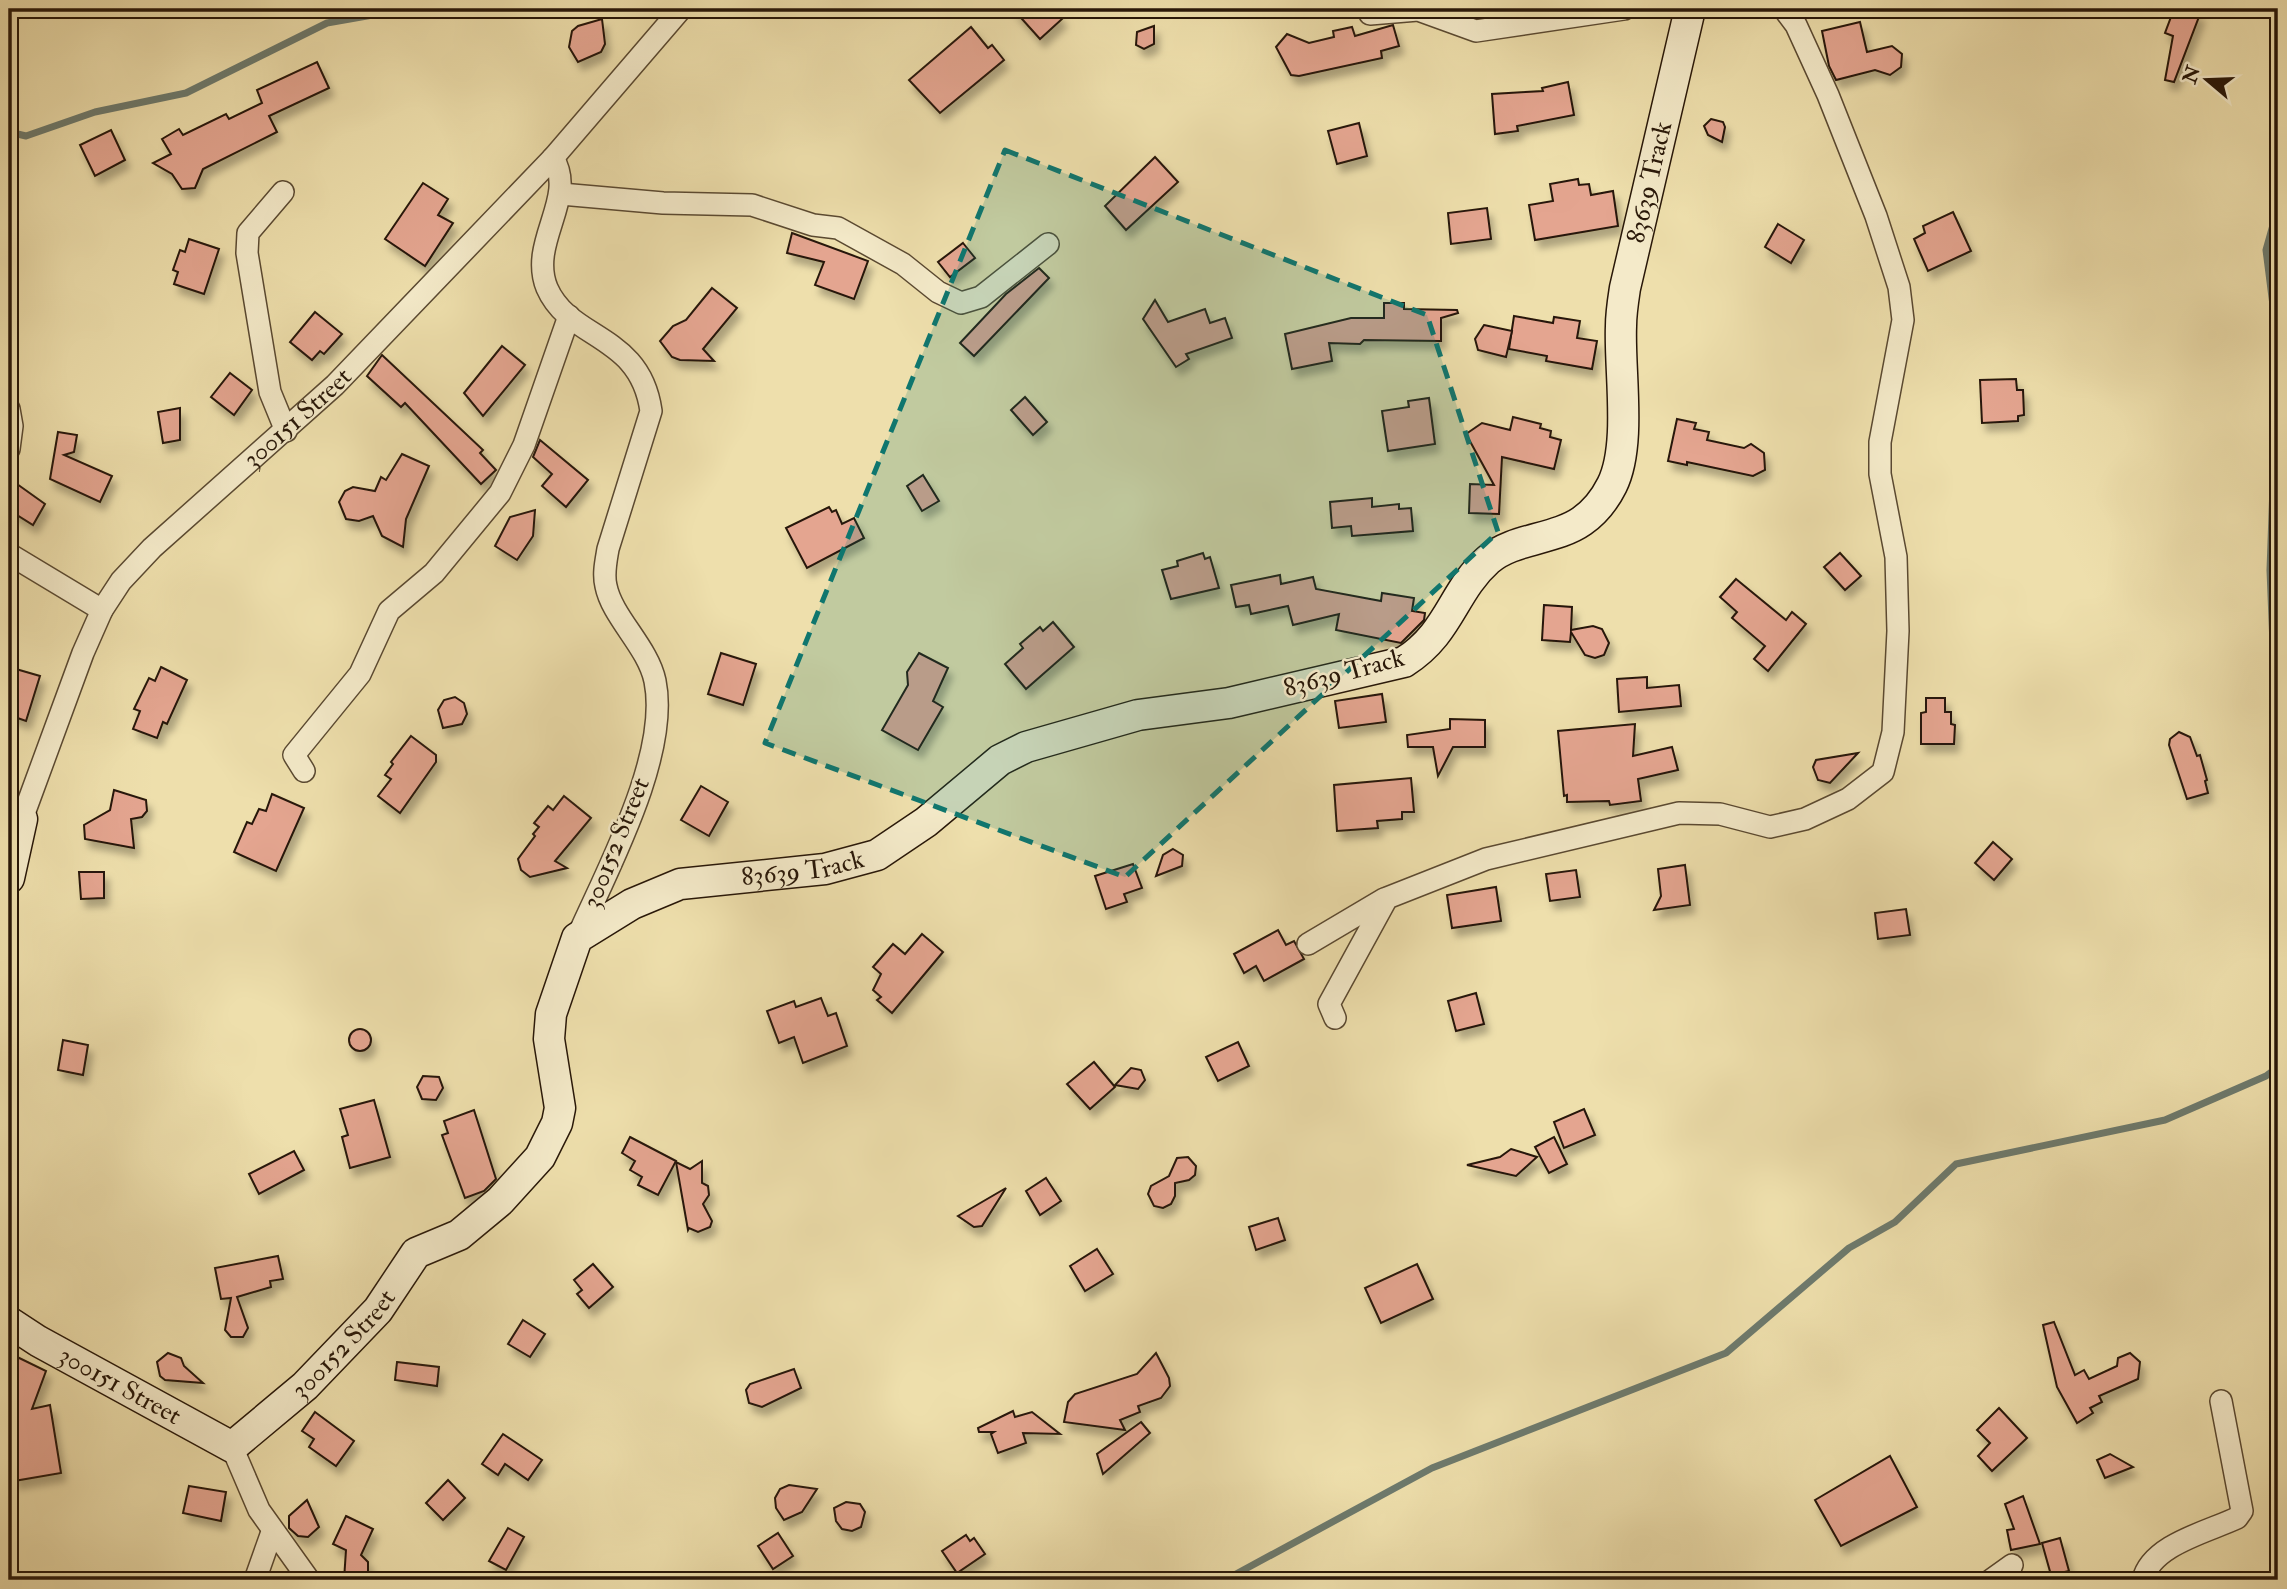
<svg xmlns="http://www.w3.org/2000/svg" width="2287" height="1589" font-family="'IM FELL Double Pica',serif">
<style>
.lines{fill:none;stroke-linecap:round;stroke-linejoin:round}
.stream{stroke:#6d7a6d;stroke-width:7}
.building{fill:#e4a590;stroke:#281708;stroke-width:2;filter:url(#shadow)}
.street-casing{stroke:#5a4931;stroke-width:24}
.secondary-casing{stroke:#281708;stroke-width:33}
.street{stroke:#f4eac9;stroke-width:21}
.secondary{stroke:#f4eac9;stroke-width:30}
.marked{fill:#0f766e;fill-opacity:0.2;stroke:#0f766e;stroke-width:5;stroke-dasharray:14 9;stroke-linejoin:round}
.labels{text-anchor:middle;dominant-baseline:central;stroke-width:5;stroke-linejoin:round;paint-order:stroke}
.street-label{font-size:26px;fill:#281708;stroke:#f4eac9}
</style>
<defs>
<filter id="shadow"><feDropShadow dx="4.5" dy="8" stdDeviation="3.5" flood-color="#0004"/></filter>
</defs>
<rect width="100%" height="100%" fill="#eedfac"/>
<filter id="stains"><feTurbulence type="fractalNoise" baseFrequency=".00286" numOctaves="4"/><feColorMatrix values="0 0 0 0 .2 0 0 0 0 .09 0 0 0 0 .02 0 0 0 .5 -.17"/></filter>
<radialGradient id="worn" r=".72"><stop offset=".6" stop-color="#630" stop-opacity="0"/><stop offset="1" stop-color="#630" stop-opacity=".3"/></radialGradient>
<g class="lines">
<!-- stream -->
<g class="stream">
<path d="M 9,132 L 26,136 L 95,112 L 186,93 L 327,23 L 384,13 L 391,9"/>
<path d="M 2278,160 L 2277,211 L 2266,250 L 2278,345 L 2270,570 L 2278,769"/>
<path d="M 1225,1580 L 1432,1468 L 1726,1353 L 1849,1248 L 1895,1222 L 1956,1164 L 2165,1120 L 2266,1076 L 2278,1067"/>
</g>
</g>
<!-- building -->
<g class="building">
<path d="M 1013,9 L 1053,9 L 1062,19 L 1040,39 Z"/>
<path d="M 2174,9 L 2186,9 L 2200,14 L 2174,82 L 2165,80 L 2173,36 L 2165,33 Z"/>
<path d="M 602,19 L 605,44 L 601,52 L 578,62 L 569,47 L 572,31 L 578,26 Z"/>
<path d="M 1860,22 L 1867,52 L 1892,46 L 1902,54 L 1901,67 L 1890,75 L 1875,70 L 1836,80 L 1829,66 L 1822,31 Z"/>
<path d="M 1393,25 L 1399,46 L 1381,51 L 1382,58 L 1299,76 L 1291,75 L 1276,47 L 1287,34 L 1309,43 L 1334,37 L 1333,31 L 1352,27 L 1355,36 Z"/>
<path d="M 1154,26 L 1154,44 L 1144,49 L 1136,45 L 1137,32 Z"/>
<path d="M 971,27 L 988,48 L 992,45 L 1004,60 L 940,113 L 909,80 Z"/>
<path d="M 317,62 L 329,88 L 269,116 L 277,132 L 203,169 L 195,188 L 182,189 L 172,174 L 153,163 L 171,154 L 162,139 L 179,129 L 183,135 L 226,114 L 229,119 L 262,103 L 257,90 Z"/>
<path d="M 1568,82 L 1574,115 L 1517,126 L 1518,131 L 1495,134 L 1492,94 L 1543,91 L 1542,88 Z"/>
<path d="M 1711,119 L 1723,122 L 1725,127 L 1722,142 L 1708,135 L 1704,126 Z"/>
<path d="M 1359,123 L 1367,156 L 1337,164 L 1328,131 Z"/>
<path d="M 111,130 L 125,160 L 95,176 L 80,145 Z"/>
<path d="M 1155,157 L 1178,182 L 1126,230 L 1105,206 Z"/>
<path d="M 1578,179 L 1579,185 L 1589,184 L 1591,195 L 1613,191 L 1618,226 L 1535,240 L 1529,205 L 1553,201 L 1550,184 Z"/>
<path d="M 423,183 L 448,199 L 438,215 L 453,223 L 425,266 L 385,239 Z"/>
<path d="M 1487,208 L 1491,239 L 1451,244 L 1448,213 Z"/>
<path d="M 1953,212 L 1971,251 L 1928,271 L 1914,239 L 1925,233 L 1923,226 Z"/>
<path d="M 1778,224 L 1804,240 L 1791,263 L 1765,247 Z"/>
<path d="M 792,233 L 868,261 L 854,299 L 815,285 L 824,262 L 787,253 Z"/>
<path d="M 189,239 L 219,249 L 204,294 L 174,284 L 178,272 L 173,270 L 180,250 L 185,252 Z"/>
<path d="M 963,243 L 975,258 L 950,277 L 938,262 Z"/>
<path d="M 1039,268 L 1049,278 L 974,356 L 960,343 L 1006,294 Z"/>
<path d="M 712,288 L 737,308 L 703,349 L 714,361 L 680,360 L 672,357 L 660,341 L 673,326 L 686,320 Z"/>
<path d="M 1155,300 L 1168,322 L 1205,309 L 1210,323 L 1225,318 L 1232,338 L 1186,354 L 1189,359 L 1176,367 L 1143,319 Z"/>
<path d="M 1384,303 L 1404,303 L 1404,309 L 1457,310 L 1458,313 L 1441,318 L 1441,341 L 1364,340 L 1360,344 L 1329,343 L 1332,361 L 1292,369 L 1285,334 L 1351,318 L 1384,318 Z"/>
<path d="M 315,312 L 342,334 L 324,354 L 320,351 L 312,360 L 290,342 Z"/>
<path d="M 1514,316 L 1553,323 L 1554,317 L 1580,321 L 1577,338 L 1597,341 L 1592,369 L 1546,361 L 1547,356 L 1509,349 Z"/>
<path d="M 1484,325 L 1512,331 L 1506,357 L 1478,350 L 1475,339 Z"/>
<path d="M 502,346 L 525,365 L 483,416 L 464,393 Z"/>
<path d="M 382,355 L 483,450 L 480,453 L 496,470 L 481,484 L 405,403 L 401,407 L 367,376 Z"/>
<path d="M 230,373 L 252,390 L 234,415 L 211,397 Z"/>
<path d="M 2016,379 L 2017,390 L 2023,390 L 2024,415 L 2018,416 L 2018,421 L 1982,423 L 1980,380 Z"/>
<path d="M 1025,397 L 1047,422 L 1033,435 L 1011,410 Z"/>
<path d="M 1429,398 L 1435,444 L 1388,451 L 1382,411 L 1409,407 L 1408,401 Z"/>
<path d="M 180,408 L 180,440 L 163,443 L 158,412 Z"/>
<path d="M 1513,417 L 1541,424 L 1540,428 L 1551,431 L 1550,437 L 1561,440 L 1554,469 L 1502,457 L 1499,514 L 1469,513 L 1470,484 L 1494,485 L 1466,434 L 1482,423 L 1510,430 Z"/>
<path d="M 1677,419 L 1696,423 L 1694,429 L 1709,432 L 1707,440 L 1744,448 L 1751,444 L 1764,453 L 1765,470 L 1753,476 L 1687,462 L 1687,465 L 1668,461 Z"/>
<path d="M 58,432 L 77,435 L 74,452 L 64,455 L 112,476 L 100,502 L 50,479 Z"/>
<path d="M 540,440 L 588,480 L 566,507 L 542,486 L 552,474 L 533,457 Z"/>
<path d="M 402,454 L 429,466 L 406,519 L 403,547 L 382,536 L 373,516 L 359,521 L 346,519 L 339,502 L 345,491 L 353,487 L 375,491 L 381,477 L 386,480 Z"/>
<path d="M 923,475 L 939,501 L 922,511 L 907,486 Z"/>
<path d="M 17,484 L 45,504 L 33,525 L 9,510 L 9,498 Z"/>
<path d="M 1372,498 L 1372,507 L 1399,504 L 1399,509 L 1411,508 L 1413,531 L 1352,536 L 1351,526 L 1332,528 L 1330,502 Z"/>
<path d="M 829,507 L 832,512 L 836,510 L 842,524 L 854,518 L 864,538 L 807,568 L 786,528 Z"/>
<path d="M 535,510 L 533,536 L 517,560 L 495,546 L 510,517 Z"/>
<path d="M 1203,553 L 1205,559 L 1210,557 L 1219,588 L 1171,599 L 1162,570 L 1178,566 L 1177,561 Z"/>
<path d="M 1840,553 L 1861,576 L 1845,590 L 1824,567 Z"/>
<path d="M 1280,575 L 1281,584 L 1313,577 L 1316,589 L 1381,601 L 1382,593 L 1414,598 L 1412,611 L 1425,613 L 1424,620 L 1401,643 L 1336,630 L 1339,614 L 1293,625 L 1288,606 L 1251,614 L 1249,605 L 1236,607 L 1231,585 Z"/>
<path d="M 1736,579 L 1786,620 L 1792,612 L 1806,624 L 1768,671 L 1754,659 L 1765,646 L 1732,618 L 1737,612 L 1720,597 Z"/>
<path d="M 1544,605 L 1572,607 L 1571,630 L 1593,626 L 1602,629 L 1609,643 L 1604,655 L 1595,658 L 1585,655 L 1571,632 L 1570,642 L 1542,640 Z"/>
<path d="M 1053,622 L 1074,647 L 1026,689 L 1005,664 L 1023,648 L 1020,644 L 1040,627 L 1043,631 Z"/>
<path d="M 721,653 L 756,664 L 743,705 L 708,694 Z"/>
<path d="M 919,653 L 948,668 L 933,701 L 943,707 L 918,750 L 882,730 L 908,685 L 907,672 Z"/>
<path d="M 9,667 L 40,676 L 26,721 L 9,715 Z"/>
<path d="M 161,667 L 187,680 L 167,724 L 163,722 L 157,738 L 133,729 L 140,711 L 134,709 L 149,678 L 155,681 Z"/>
<path d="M 1647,677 L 1647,688 L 1679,685 L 1681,706 L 1619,712 L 1617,679 Z"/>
<path d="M 1382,694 L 1386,722 L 1339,728 L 1335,701 Z"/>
<path d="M 455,697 L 464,703 L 467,714 L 462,724 L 443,728 L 438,710 L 444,700 Z"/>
<path d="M 1926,698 L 1945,698 L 1945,712 L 1951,712 L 1951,724 L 1955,725 L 1954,744 L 1921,744 L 1921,713 L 1926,712 Z"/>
<path d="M 1450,719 L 1485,720 L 1485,747 L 1453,747 L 1438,776 L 1433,747 L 1408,747 L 1407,735 L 1450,729 Z"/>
<path d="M 1635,724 L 1633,756 L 1672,747 L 1678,770 L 1638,779 L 1641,801 L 1610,805 L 1609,801 L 1567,802 L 1567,795 L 1564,796 L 1558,731 Z"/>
<path d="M 2179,732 L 2190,737 L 2197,756 L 2200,755 L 2207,780 L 2205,781 L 2208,793 L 2187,799 L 2169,745 L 2170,739 Z"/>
<path d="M 411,736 L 436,755 L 436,762 L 400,813 L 378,796 L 391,779 L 385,775 L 393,764 L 391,762 Z"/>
<path d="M 1858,753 L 1830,783 L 1818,780 L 1813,767 L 1816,760 Z"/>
<path d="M 1411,778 L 1414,812 L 1402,812 L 1402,819 L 1377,821 L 1378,828 L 1337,831 L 1334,785 Z"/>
<path d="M 701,786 L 728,802 L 709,836 L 681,820 Z"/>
<path d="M 114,790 L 146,800 L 147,811 L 142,817 L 131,819 L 134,848 L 85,839 L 84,825 L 110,810 Z"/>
<path d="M 272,794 L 304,808 L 276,871 L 234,852 L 247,822 L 252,824 L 259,809 L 266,811 Z"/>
<path d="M 564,796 L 591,818 L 555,861 L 567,868 L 530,877 L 521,870 L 518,859 L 535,836 L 533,834 L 539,827 L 534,823 L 548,806 L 553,810 Z"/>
<path d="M 1993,842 L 2012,859 L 1994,880 L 1975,863 Z"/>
<path d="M 1173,849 L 1183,855 L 1182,866 L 1156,876 L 1163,855 Z"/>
<path d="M 1133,864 L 1142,888 L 1124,894 L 1127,902 L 1106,909 L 1095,876 Z"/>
<path d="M 1685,865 L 1690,905 L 1654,910 L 1661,896 L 1658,869 Z"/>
<path d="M 1576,870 L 1580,897 L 1550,901 L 1546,874 Z"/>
<path d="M 79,872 L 104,872 L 104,898 L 81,899 Z"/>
<path d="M 1496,887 L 1501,921 L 1452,928 L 1447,895 Z"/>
<path d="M 1906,909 L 1910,935 L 1878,939 L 1875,913 Z"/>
<path d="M 1278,930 L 1286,945 L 1294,941 L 1304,959 L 1264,981 L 1256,966 L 1244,973 L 1234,954 Z"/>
<path d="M 922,934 L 943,952 L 892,1013 L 877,1000 L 881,997 L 873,990 L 881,974 L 873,967 L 893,944 L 905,954 Z"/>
<path d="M 1476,993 L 1484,1024 L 1456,1031 L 1448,1001 Z"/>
<path d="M 821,998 L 828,1016 L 836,1013 L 847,1046 L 803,1063 L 794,1037 L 779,1043 L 767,1011 L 794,1001 L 796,1007 Z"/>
<circle cx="360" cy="1040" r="11"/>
<path d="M 63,1040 L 88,1045 L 83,1075 L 58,1070 Z"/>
<path d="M 1238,1042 L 1249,1066 L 1218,1081 L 1206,1057 Z"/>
<path d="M 1094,1062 L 1115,1087 L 1090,1109 L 1067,1084 Z"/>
<path d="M 1131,1068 L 1141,1070 L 1145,1080 L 1138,1089 L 1115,1085 Z"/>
<path d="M 423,1076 L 439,1077 L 443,1088 L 436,1100 L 422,1099 L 417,1087 Z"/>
<path d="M 374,1100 L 390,1157 L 350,1168 L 342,1137 L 348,1135 L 340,1109 Z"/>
<path d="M 1584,1109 L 1595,1135 L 1564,1148 L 1554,1122 Z"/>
<path d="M 474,1110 L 496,1179 L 484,1191 L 465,1198 L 442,1135 L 448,1133 L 444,1121 Z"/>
<path d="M 630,1137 L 676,1161 L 658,1195 L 638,1185 L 642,1177 L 630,1170 L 635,1161 L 622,1153 Z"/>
<path d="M 1554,1137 L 1567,1164 L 1549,1173 L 1535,1147 Z"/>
<path d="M 1511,1149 L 1537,1157 L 1516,1176 L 1467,1165 L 1500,1157 Z"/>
<path d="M 294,1151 L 304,1170 L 259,1194 L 249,1174 Z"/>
<path d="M 1188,1157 L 1196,1166 L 1195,1175 L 1189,1180 L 1175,1183 L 1175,1196 L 1171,1204 L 1163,1208 L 1154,1206 L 1148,1194 L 1151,1186 L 1169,1176 L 1177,1158 Z"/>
<path d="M 702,1161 L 702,1183 L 708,1186 L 709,1195 L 703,1204 L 712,1221 L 710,1227 L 698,1232 L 689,1228 L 688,1230 L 676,1162 L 690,1169 Z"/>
<path d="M 1046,1178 L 1061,1201 L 1040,1215 L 1026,1191 Z"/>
<path d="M 1006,1188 L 982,1226 L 974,1227 L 958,1216 Z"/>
<path d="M 1278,1218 L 1285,1240 L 1256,1250 L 1249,1227 Z"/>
<path d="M 1097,1249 L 1113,1274 L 1085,1291 L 1070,1266 Z"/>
<path d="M 278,1256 L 283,1279 L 270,1281 L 271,1287 L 237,1297 L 248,1328 L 243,1337 L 231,1337 L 225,1330 L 231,1298 L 221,1299 L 215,1268 Z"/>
<path d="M 593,1264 L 613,1287 L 589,1308 L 577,1294 L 582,1290 L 574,1280 Z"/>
<path d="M 1417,1264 L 1433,1299 L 1381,1323 L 1365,1288 Z"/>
<path d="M 523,1320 L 545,1334 L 530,1357 L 508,1344 Z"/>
<path d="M 2054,1322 L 2075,1375 L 2084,1370 L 2089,1379 L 2117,1366 L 2118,1358 L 2130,1353 L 2140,1362 L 2138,1379 L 2099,1396 L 2102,1402 L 2090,1408 L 2093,1413 L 2077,1423 L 2057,1387 L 2043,1325 Z"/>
<path d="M 9,1353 L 46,1371 L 32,1409 L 50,1405 L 61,1473 L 14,1481 L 12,1464 L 9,1465 Z"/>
<path d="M 168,1353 L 181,1358 L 184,1366 L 203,1383 L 165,1380 L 160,1376 L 157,1362 Z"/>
<path d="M 1156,1353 L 1169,1378 L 1170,1386 L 1161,1398 L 1138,1406 L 1140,1412 L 1120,1420 L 1125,1430 L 1064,1422 L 1068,1402 L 1075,1394 L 1137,1374 Z"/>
<path d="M 397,1362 L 439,1367 L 437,1386 L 395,1380 Z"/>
<path d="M 794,1369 L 801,1388 L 762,1407 L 749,1403 L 746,1390 L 750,1384 Z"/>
<path d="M 1999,1408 L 2027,1438 L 1992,1471 L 1978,1456 L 1990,1443 L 1977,1430 Z"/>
<path d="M 1013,1411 L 1015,1417 L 1032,1412 L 1060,1434 L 1023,1433 L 1026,1443 L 998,1453 L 991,1434 L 994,1432 L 979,1432 L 978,1428 Z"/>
<path d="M 315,1412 L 354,1441 L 336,1466 L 309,1447 L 314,1439 L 302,1431 Z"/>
<path d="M 1141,1422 L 1150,1433 L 1103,1474 L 1097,1454 Z"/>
<path d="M 503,1434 L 542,1460 L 528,1480 L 505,1464 L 498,1475 L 482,1464 Z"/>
<path d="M 2110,1454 L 2133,1467 L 2105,1478 L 2097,1460 Z"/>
<path d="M 1890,1456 L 1917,1507 L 1841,1546 L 1815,1500 Z"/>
<path d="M 448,1480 L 465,1498 L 443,1520 L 426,1503 Z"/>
<path d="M 789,1485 L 817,1489 L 802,1512 L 784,1520 L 776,1508 L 775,1498 L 780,1489 Z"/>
<path d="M 189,1486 L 226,1492 L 221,1521 L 183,1513 Z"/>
<path d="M 2023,1496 L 2040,1544 L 2011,1550 L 2007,1530 L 2014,1529 L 2005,1504 Z"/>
<path d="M 307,1500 L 319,1527 L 308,1537 L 298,1536 L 289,1528 L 289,1516 Z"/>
<path d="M 846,1502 L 860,1504 L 865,1512 L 861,1527 L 852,1531 L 842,1529 L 836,1521 L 834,1508 Z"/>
<path d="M 346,1516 L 373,1529 L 361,1555 L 368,1562 L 368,1572 L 362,1578 L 351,1576 L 349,1580 L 344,1580 L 346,1550 L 333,1544 Z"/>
<path d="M 508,1528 L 524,1537 L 506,1570 L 489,1561 Z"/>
<path d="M 778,1533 L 793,1556 L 773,1569 L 758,1546 Z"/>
<path d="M 966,1535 L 970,1541 L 974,1538 L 985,1554 L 957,1573 L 942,1551 Z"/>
<path d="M 2060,1538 L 2069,1571 L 2051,1575 L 2042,1543 Z"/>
</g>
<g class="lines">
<defs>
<g id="street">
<path d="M 1370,14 L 1418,10 L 1476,31 L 1624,9"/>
<path d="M 553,158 C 578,198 528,242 547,288 C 570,341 640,333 651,411 L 608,549 C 606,561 603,574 606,586 C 612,617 648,647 655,681 C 670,755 607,870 577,938"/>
<path d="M 283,192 L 248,233 L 247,253 L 270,392 L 286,431"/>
<path d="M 561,194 L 663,203 L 752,205 L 813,225 L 838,228 L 903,264 L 938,292 L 961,303 L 981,297 L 1048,244"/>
<path d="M 9,409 L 12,426 L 9,449"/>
<path d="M 9,554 L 102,610"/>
<path d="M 304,771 L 294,755 L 360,674 L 389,611 L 434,573 L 500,493 L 524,445 L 569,316"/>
<path id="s1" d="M 22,819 L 83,653 L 102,610 L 121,581 L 152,548 L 335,385 L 553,158 L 681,9"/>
<path d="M 1308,944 L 1384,899"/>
<path d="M 1335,1018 L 1329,1004 L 1387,898 L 1486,859 L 1679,813 L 1720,814 L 1770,827 L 1805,819 L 1848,799 L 1883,772 L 1893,732 L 1898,631 L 1896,557 L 1880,474 L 1880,442 L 1903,320 L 1899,287 L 1876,216 L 1828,95 L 1796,25 L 1784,9"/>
<path d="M 232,1447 L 259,1510 L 309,1580"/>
<path d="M 255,1580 L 272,1532"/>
<path d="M 1991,1580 L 2012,1565"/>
<path d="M 2143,1580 C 2151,1545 2207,1532 2237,1518 L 2242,1511 L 2221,1401"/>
</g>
<g id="secondary">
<path d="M 9,821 L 22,819 L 9,878"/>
<path id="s2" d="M 9,1322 L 38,1341 L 232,1447 L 305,1386 L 378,1310 L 416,1253 L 459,1235 L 500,1201 L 540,1157 L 557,1123 L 560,1108 L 549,1039 L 551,1014 L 577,938 L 632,904 L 680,884 L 825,869 L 877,855 L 926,822 L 1000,760 L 1026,747 L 1138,715 L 1229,703 L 1404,662 C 1450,633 1452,592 1488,560 C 1513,538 1555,540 1582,521 C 1595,512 1605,499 1612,485 C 1632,445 1619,370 1621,326 C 1621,313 1623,301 1625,288 L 1690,9"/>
</g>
</defs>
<!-- street casing -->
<use href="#street" class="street-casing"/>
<!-- secondary casing -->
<use href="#secondary" class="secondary-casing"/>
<!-- street -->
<use href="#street" class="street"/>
<!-- secondary -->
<use href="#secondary" class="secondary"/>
</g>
<!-- marked area -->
<path class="marked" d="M 1005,150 L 1427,315 L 1498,532 L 1125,877 L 765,743 Z"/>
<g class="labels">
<!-- street labels -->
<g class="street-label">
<text stroke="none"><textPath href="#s2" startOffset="2392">83639 Track</textPath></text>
<text stroke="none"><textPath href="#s1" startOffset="499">300151 Street</textPath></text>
<text transform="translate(1344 673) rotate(-15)">83639 Track</text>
<text transform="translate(616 843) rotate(-68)">300152 Street</text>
<text stroke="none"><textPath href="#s2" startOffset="1153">83639 Track</textPath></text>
<text stroke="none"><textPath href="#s2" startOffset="408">300152 Street</textPath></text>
<text stroke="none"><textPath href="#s2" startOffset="128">300151 Street</textPath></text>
</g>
</g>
<!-- margin -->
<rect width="2287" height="1589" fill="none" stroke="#eedfac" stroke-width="35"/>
<rect x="10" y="10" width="2266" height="1568" fill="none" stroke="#281708" stroke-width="3.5"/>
<rect x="18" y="18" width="2252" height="1554" fill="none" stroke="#281708" stroke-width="2"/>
<!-- north arrow -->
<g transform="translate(2207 80) rotate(289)" stroke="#f4eac9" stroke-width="5" paint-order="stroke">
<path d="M0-5L12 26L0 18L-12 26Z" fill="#281708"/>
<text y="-10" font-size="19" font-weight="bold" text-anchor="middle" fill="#281708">N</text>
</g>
<rect width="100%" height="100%" filter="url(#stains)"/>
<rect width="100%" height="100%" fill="url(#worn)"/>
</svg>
